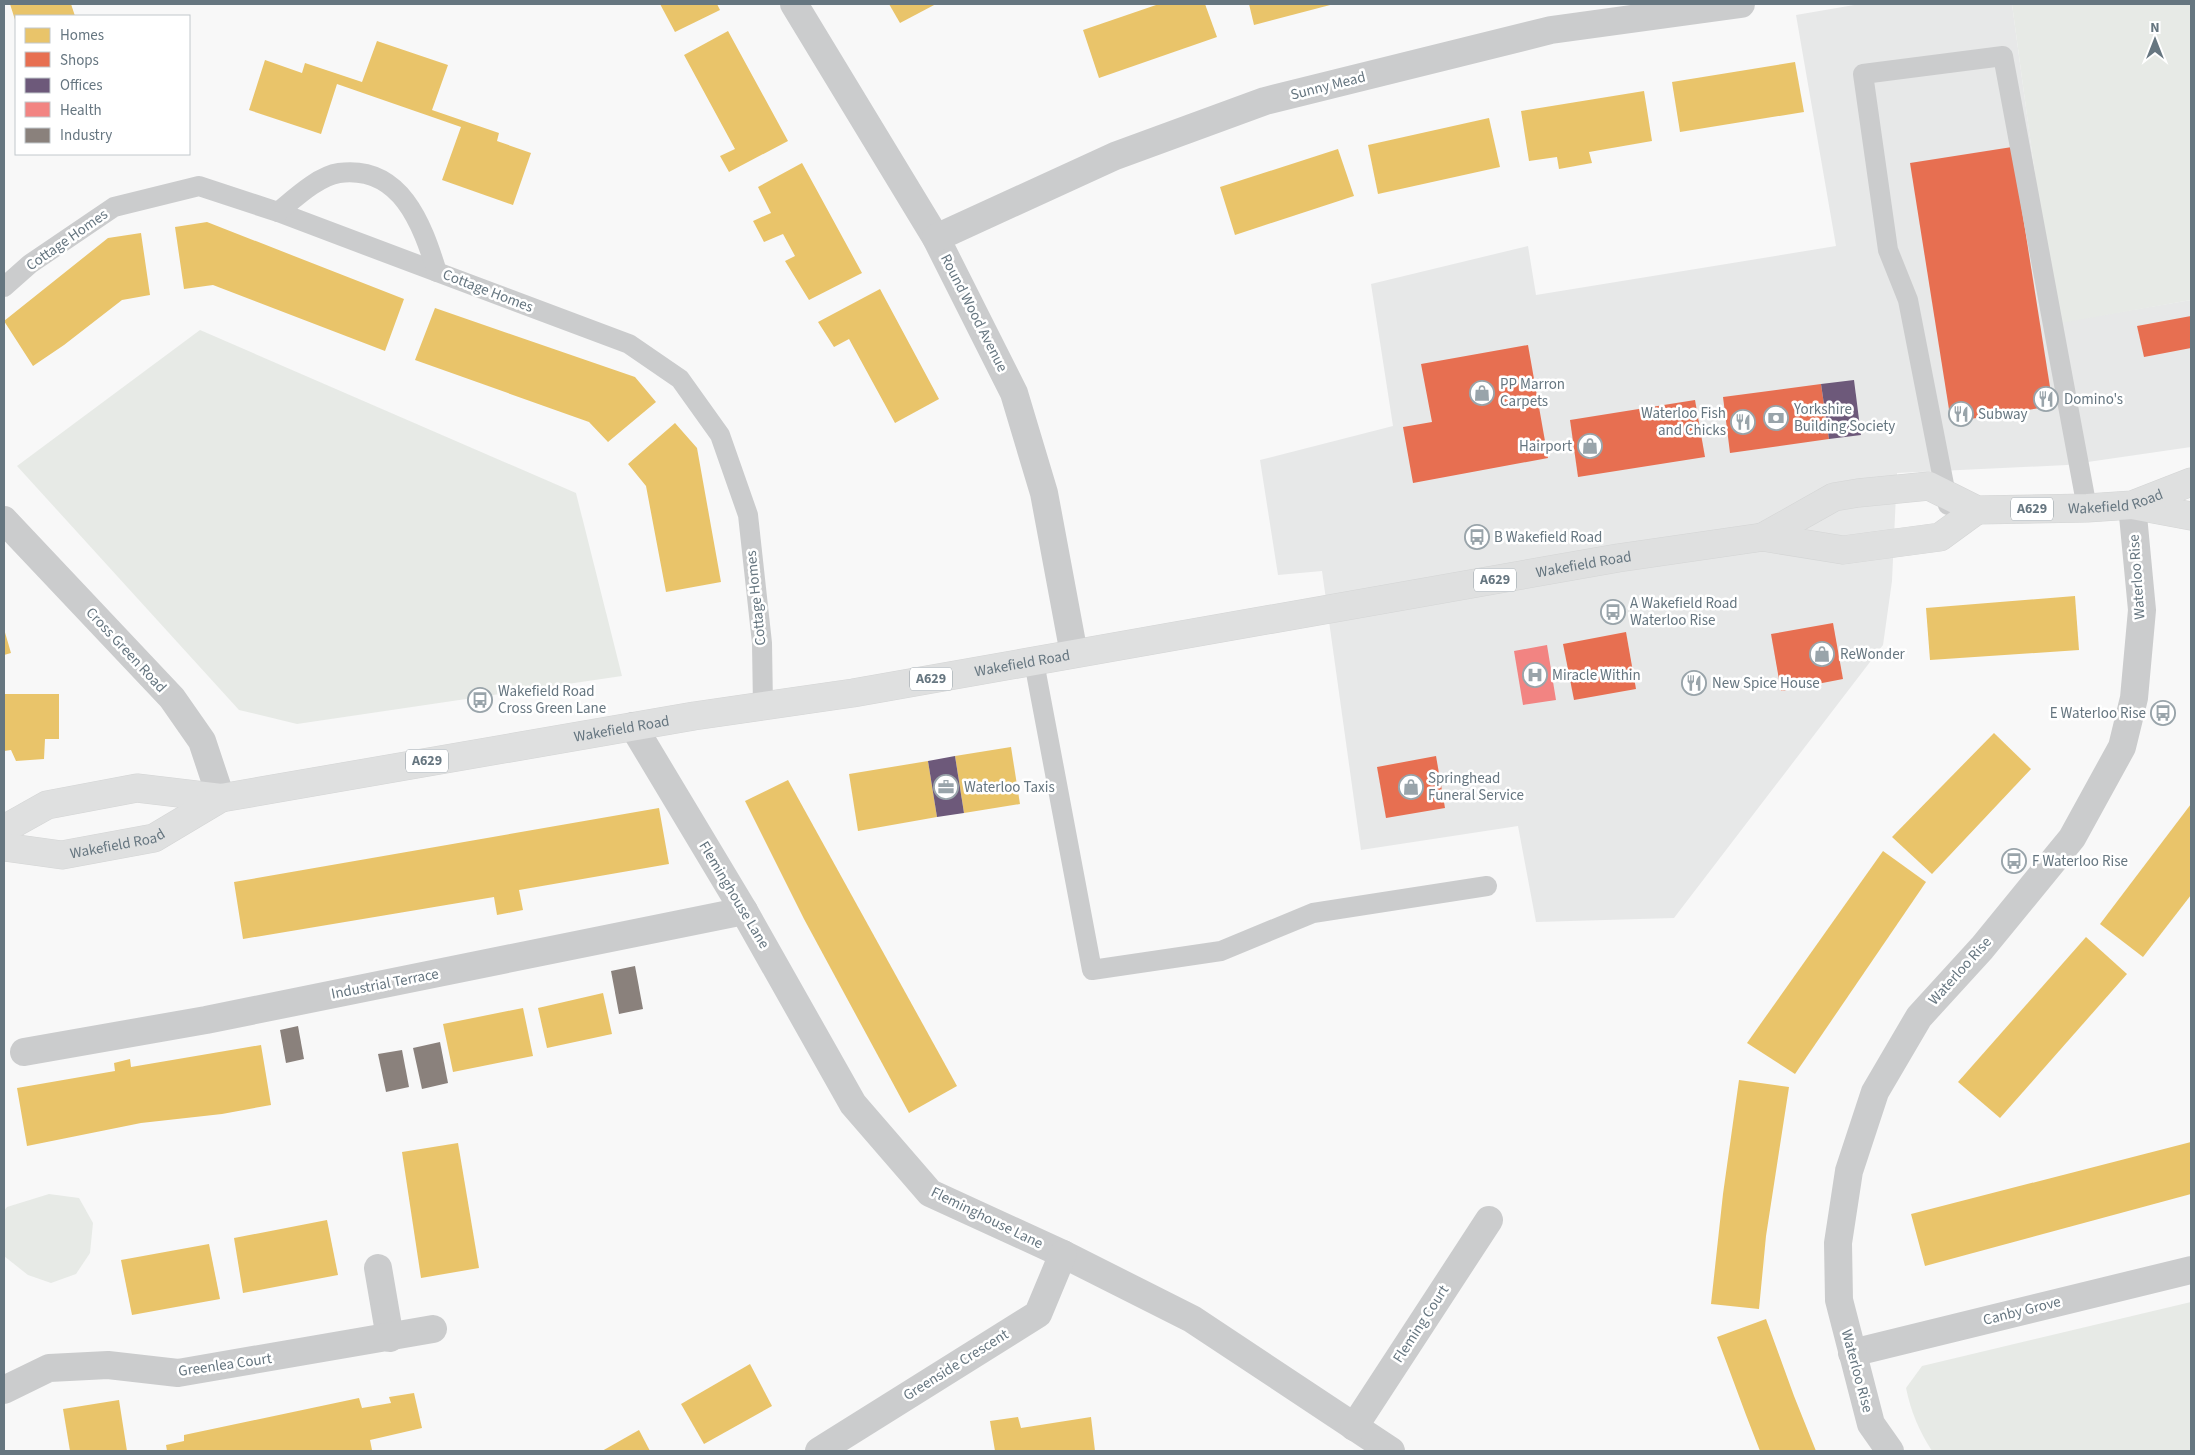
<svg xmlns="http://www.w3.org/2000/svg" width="2195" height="1455" font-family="'Source Sans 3',sans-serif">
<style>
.built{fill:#e7e8e8}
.green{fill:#e7eae6}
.homes{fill:#e9c46a}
.shops{fill:#e76f51}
.offices{fill:#6d597a}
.health{fill:#f28482}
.industry{fill:#8a817c}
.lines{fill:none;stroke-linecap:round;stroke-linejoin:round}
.highway-casing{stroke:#d4d5d5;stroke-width:29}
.lane{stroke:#cbcccd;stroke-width:20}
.street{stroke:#cbcccd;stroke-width:28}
.highway{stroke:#dfe0e0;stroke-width:28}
.labels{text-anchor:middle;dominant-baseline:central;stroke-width:5;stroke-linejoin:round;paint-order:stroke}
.shield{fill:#fff;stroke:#949fa6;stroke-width:1}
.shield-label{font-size:14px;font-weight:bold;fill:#667680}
.street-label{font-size:15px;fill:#667680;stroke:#fff}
.poi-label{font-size:15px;fill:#667680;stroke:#fff;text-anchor:start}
</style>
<rect width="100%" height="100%" fill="#f8f8f8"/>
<!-- built -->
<path class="built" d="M 1860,4 L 2012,4 L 2055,323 L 2191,300 L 2191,447 L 2067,465 L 1897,473 L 1892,581 L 1883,645 L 1674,918 L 1536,922 L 1518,826 L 1361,850 L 1322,571 L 1278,575 L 1260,460 L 1393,426 L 1371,284 L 1528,246 L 1536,295 L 1836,246 L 1796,15 Z"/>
<!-- green -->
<g class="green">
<path d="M 2012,4 L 2191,4 L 2191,300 L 2055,324 Z"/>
<path d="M 200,330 L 576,493 L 622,676 L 297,724 L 239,710 L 17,466 Z"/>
<path d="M 49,1194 L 79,1198 L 93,1223 L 90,1253 L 76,1274 L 51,1283 L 28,1275 L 4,1256 L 4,1211 L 7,1207 Z"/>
<path d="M 2191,1302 L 2191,1451 L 1932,1451 C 1919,1431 1911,1412 1906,1388 L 1922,1366 Z"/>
</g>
<!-- homes -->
<g class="homes">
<path d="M 10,4 L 71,4 L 75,16 L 16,16 L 16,23 Z"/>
<path d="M 660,4 L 717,4 L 720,10 L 675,32 Z"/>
<path d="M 889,4 L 936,4 L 900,23 Z"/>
<path d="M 1159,4 L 1205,4 L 1217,37 L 1099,78 L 1083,30 Z"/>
<path d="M 1249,4 L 1334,4 L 1254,25 Z"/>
<path d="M 728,31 L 788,141 L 729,172 L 720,156 L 735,149 L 684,55 Z"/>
<path d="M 377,41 L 448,65 L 432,110 L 499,133 L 497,141 L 531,153 L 513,205 L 442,180 L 461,127 L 337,84 L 321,134 L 249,110 L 265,60 L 302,73 L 305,63 L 362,82 Z"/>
<path d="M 1795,62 L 1804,112 L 1680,132 L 1672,82 Z"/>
<path d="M 1644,91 L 1652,141 L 1589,152 L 1592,163 L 1559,169 L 1557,157 L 1529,161 L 1521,111 Z"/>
<path d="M 1489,118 L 1500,167 L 1378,194 L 1368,145 Z"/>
<path d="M 1338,149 L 1354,196 L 1235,235 L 1220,187 Z"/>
<path d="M 802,163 L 862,273 L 809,300 L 785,261 L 795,256 L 783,234 L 764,242 L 753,221 L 771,213 L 758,187 Z"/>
<path d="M 207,222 L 404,299 L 385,351 L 213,285 L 184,289 L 175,227 Z"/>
<path d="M 141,233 L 150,295 L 122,300 L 64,345 L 33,366 L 4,321 L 108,238 Z"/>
<path d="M 880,289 L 939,399 L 895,423 L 849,339 L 834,347 L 818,322 Z"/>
<path d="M 435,308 L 635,377 L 656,402 L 608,442 L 589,422 L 415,360 Z"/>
<path d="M 675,423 L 697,448 L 721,582 L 666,592 L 646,486 L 628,464 Z"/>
<path d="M 2075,596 L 2079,650 L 1930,660 L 1926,608 Z"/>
<path d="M 4,629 L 11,653 L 4,655 Z"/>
<path d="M 4,694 L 59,694 L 59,739 L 45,739 L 44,759 L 16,761 L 11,750 L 4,751 Z"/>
<path d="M 1994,733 L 2031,769 L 1932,874 L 1892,837 Z"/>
<path d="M 1011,747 L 1020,804 L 964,813 L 955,756 Z"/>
<path d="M 928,761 L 937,817 L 858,831 L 849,774 Z"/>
<path d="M 788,780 L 957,1086 L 909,1113 L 804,919 L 745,801 Z"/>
<path d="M 2191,804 L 2191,895 L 2143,957 L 2100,924 Z"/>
<path d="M 659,808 L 669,864 L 519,890 L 523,910 L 497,915 L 494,897 L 243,939 L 234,882 Z"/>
<path d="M 1883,851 L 1926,882 L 1795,1074 L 1747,1043 Z"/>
<path d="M 2086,937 L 2127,974 L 2000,1118 L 1958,1082 Z"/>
<path d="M 603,993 L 612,1034 L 547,1048 L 538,1008 Z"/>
<path d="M 523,1008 L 533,1056 L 453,1072 L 443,1024 Z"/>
<path d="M 261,1045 L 271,1105 L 222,1114 L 141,1123 L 27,1146 L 17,1088 L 115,1071 L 114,1063 L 130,1059 L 131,1067 Z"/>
<path d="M 1739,1080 L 1789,1087 L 1766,1236 L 1759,1309 L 1711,1304 L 1723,1194 Z"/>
<path d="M 2191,1142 L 2191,1194 L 1925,1266 L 1911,1214 Z"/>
<path d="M 458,1143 L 479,1268 L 421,1278 L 402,1152 Z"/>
<path d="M 327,1220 L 338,1275 L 243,1293 L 234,1238 Z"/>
<path d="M 209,1244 L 220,1299 L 132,1315 L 121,1260 Z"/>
<path d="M 1766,1319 L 1794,1396 L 1816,1451 L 1760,1451 L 1746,1415 L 1717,1337 Z"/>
<path d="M 750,1364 L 772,1406 L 704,1444 L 681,1404 Z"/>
<path d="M 414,1393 L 422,1428 L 370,1440 L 372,1450 L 167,1451 L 166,1445 L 184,1441 L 184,1435 L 359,1398 L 362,1408 L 391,1403 L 389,1397 Z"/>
<path d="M 119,1400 L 127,1451 L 70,1451 L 63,1409 Z"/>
<path d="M 1018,1417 L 1021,1428 L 1091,1417 L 1095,1451 L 995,1451 L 990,1421 Z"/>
<path d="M 639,1430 L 650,1451 L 602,1451 Z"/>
</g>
<!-- shops -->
<g class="shops">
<path d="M 2012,147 L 2053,406 L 1951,422 L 1910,163 Z"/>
<path d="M 2191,316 L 2191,348 L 2144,357 L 2137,326 Z"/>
<path d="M 1528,345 L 1548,458 L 1413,483 L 1403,427 L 1432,422 L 1421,364 Z"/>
<path d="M 1821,384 L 1829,439 L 1730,453 L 1723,397 Z"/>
<path d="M 1695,400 L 1705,457 L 1578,477 L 1570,420 Z"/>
<path d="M 1833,623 L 1843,679 L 1781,691 L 1771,634 Z"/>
<path d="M 1626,632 L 1636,689 L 1574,700 L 1563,644 Z"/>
<path d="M 1436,756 L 1445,808 L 1386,818 L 1377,767 Z"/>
</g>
<!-- offices -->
<g class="offices">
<path d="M 1854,380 L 1861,435 L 1829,439 L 1821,384 Z"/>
<path d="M 955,756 L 964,813 L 937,817 L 928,761 Z"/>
</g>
<!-- health -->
<path class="health" d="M 1547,645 L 1556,700 L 1523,705 L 1514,651 Z"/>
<!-- industry -->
<g class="industry">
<path d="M 635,966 L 643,1009 L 619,1014 L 611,971 Z"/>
<path d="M 298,1026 L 304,1059 L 286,1063 L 280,1030 Z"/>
<path d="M 440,1042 L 448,1083 L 422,1089 L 413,1048 Z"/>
<path d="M 402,1050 L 409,1087 L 386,1092 L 378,1054 Z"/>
</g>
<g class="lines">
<defs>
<g id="highway">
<path d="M 2132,505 L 2191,516"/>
<path id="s1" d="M 1763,537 L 1834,497 L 1858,493 L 1929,486 L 1977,510 L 2087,508 L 2132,505 L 2191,482"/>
<path id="s2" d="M 4,829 L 47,805 L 137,788 L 221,798 L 694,716 L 853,693 L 1618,558 L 1763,537 L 1843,550 L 1940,537 L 1977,510"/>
<path id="s3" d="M 4,847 L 62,855 L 154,838 L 221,798"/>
</g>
</defs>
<!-- highway casing -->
<use href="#highway" class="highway-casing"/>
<!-- lane -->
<g class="lane">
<path d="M 278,212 L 437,272"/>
<path d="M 4,287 L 30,264 L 114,207 L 199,186 L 278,212 C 294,199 318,176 339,173 C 401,165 422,224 437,272 L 629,344 L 680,379 L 720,435 L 748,515 L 762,643 L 763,707"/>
<path d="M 1948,505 L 1908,300 L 1888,250 L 1863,74 L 2003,56 L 2087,508"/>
<path d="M 1034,662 L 1092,970 L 1221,951 L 1313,913 L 1487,886"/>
</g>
<!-- street -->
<g class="street">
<path d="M 794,4 L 936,238 L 1014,393 L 1044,493 L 1074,654"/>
<path d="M 936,238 L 1115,156 L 1265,101 L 1551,30 L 1741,4"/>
<path d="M 4,520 L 172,698 L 202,741 L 221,798"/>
<path d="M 633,726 L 744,911 L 853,1104 L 930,1193 L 1063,1254 L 1192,1319 L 1391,1451"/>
<path d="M 24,1052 L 206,1020 L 744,911"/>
<path d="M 378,1268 L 390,1338"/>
<path d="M 1852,1353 L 2191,1270"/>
<path d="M 4,1390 L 49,1368 L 108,1365 L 178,1373 L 433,1329"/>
<path d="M 1354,1427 L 1489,1220"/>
<path d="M 819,1451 L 1038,1314 L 1063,1254"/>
<path d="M 1890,1451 L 1871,1424 L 1839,1300 L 1838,1243 L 1849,1171 L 1875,1092 L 1919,1017 L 1982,948 L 2072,838 L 2122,747 L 2134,698 L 2142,610 L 2132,505"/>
</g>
<!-- highway -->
<use href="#highway" class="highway"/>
</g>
<!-- icons -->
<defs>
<symbol id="shop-ring" viewBox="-11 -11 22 22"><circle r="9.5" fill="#fff" stroke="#99a4aa" stroke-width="1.5"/><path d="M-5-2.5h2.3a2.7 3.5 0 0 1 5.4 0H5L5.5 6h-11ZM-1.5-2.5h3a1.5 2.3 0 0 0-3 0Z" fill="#99a4aa"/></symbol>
<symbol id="restaurant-ring" viewBox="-11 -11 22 22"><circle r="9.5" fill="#fff" stroke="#99a4aa" stroke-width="1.5"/><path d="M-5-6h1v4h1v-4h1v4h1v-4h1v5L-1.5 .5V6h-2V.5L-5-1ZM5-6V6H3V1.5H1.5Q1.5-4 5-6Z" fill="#99a4aa"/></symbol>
<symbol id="bank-ring" viewBox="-11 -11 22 22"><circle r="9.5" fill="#fff" stroke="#99a4aa" stroke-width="1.5"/><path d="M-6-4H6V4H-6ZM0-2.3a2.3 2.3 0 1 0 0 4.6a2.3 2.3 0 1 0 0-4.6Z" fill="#99a4aa"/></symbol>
<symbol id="bus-ring" viewBox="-11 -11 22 22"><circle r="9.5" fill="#fff" stroke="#99a4aa" stroke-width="1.5"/><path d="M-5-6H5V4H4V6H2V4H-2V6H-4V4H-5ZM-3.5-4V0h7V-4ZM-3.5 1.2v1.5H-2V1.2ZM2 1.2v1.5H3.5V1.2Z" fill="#99a4aa"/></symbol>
<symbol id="hospital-ring" viewBox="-11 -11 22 22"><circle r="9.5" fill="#fff" stroke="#99a4aa" stroke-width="1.5"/><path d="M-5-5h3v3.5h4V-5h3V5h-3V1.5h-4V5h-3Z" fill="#99a4aa"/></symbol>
<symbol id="office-ring" viewBox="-11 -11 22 22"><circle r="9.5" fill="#fff" stroke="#99a4aa" stroke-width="1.5"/><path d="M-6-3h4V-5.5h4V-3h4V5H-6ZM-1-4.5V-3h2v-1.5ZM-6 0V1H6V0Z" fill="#99a4aa"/></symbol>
</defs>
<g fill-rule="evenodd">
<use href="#shop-ring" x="1468" y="379" width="28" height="28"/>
<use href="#restaurant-ring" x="2032" y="385" width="28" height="28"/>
<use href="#restaurant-ring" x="1947" y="400" width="28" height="28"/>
<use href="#bank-ring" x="1762" y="404" width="28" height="28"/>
<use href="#restaurant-ring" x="1729" y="408" width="28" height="28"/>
<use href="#shop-ring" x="1576" y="432" width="28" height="28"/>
<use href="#bus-ring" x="1463" y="523" width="28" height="28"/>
<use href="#bus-ring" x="1599" y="598" width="28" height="28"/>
<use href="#shop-ring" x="1808" y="640" width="28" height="28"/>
<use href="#hospital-ring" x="1521" y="661" width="28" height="28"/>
<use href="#restaurant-ring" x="1680" y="669" width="28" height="28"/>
<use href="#bus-ring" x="466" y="686" width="28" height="28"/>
<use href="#bus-ring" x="2149" y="699" width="28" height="28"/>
<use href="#office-ring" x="932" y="773" width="28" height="28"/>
<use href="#shop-ring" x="1397" y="773" width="28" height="28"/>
<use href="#bus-ring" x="2000" y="847" width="28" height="28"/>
</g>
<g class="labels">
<!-- shield labels -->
<g class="shield">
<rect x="2011" y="497.5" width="42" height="23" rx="4"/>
<rect x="1474" y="568.5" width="42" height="23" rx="4"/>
<rect x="910" y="667.5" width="42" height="23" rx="4"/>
<rect x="406" y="749.5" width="42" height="23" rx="4"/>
</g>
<g class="shield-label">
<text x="2032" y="509">A629</text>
<text x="1495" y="580">A629</text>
<text x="931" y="679">A629</text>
<text x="427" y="761">A629</text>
</g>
<!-- street labels -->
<g class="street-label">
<text transform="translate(1328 86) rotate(-14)">Sunny Mead</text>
<text transform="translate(67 240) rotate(-35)">Cottage Homes</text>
<text transform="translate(488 291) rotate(21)">Cottage Homes</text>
<text transform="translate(974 313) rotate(63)">Round Wood Avenue</text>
<text stroke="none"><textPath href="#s1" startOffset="370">Wakefield Road</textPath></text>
<text stroke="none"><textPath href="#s2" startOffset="1608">Wakefield Road</textPath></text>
<text transform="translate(2137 577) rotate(-94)">Waterloo Rise</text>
<text transform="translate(756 598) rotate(-96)">Cottage Homes</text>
<text transform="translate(126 650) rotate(47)">Cross Green Road</text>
<text stroke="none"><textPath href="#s2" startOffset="1038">Wakefield Road</textPath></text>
<text stroke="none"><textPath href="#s2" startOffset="632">Wakefield Road</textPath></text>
<text stroke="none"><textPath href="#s3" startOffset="115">Wakefield Road</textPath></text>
<text transform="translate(734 895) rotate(59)">Fleminghouse Lane</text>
<text transform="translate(1960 971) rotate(-48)">Waterloo Rise</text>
<text transform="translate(385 984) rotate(-11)">Industrial Terrace</text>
<text transform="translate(987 1218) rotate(26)">Fleminghouse Lane</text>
<text transform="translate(2022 1311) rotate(-14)">Canby Grove</text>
<text transform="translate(1421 1324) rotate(-57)">Fleming Court</text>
<text transform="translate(225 1365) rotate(-8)">Greenlea Court</text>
<text transform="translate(956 1365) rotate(-32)">Greenside Crescent</text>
<text transform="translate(1857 1371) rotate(75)">Waterloo Rise</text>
</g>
<!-- poi labels -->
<g class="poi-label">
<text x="1500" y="384">PP Marron<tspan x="1500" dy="17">Carpets</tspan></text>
<text x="2064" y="399">Domino's</text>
<text x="1794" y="409">Yorkshire<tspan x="1794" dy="17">Building Society</tspan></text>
<text x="1726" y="413" text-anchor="end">Waterloo Fish<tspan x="1726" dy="17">and Chicks</tspan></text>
<text x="1978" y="414">Subway</text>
<text x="1572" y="446" text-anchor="end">Hairport</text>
<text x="1494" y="537">B Wakefield Road</text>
<text x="1630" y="603">A Wakefield Road<tspan x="1630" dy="17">Waterloo Rise</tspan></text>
<text x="1840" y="654">ReWonder</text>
<text x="1552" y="675">Miracle Within</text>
<text x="1712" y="683">New Spice House</text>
<text x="498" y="691">Wakefield Road<tspan x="498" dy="17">Cross Green Lane</tspan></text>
<text x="2146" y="713" text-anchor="end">E Waterloo Rise</text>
<text x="1428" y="778">Springhead<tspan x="1428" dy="17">Funeral Service</tspan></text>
<text x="964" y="787">Waterloo Taxis</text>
<text x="2032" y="861">F Waterloo Rise</text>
</g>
</g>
<!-- border -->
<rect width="2195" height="1455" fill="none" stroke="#667680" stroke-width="10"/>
<!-- legend -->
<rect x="15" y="15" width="175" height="140" fill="#ffffff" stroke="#c2c8cc"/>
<rect x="25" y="28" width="25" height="15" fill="#e9c46a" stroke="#c2c8cc"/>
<text x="60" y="40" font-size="15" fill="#667680">Homes</text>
<rect x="25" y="52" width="25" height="15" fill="#e76f51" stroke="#c2c8cc"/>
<text x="60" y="65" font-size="15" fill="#667680">Shops</text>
<rect x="25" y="78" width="25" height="15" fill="#6d597a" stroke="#c2c8cc"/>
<text x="60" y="90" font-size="15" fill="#667680">Offices</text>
<rect x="25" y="102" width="25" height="15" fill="#f28482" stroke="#c2c8cc"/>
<text x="60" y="115" font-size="15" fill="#667680">Health</text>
<rect x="25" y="128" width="25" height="15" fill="#8a817c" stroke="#c2c8cc"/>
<text x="60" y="140" font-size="15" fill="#667680">Industry</text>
<!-- north arrow -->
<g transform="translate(2155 40)" stroke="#ffffff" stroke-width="4" paint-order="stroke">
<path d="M0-4L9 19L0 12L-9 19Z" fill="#667680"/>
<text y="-8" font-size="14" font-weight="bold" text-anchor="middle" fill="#667680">N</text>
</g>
</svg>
